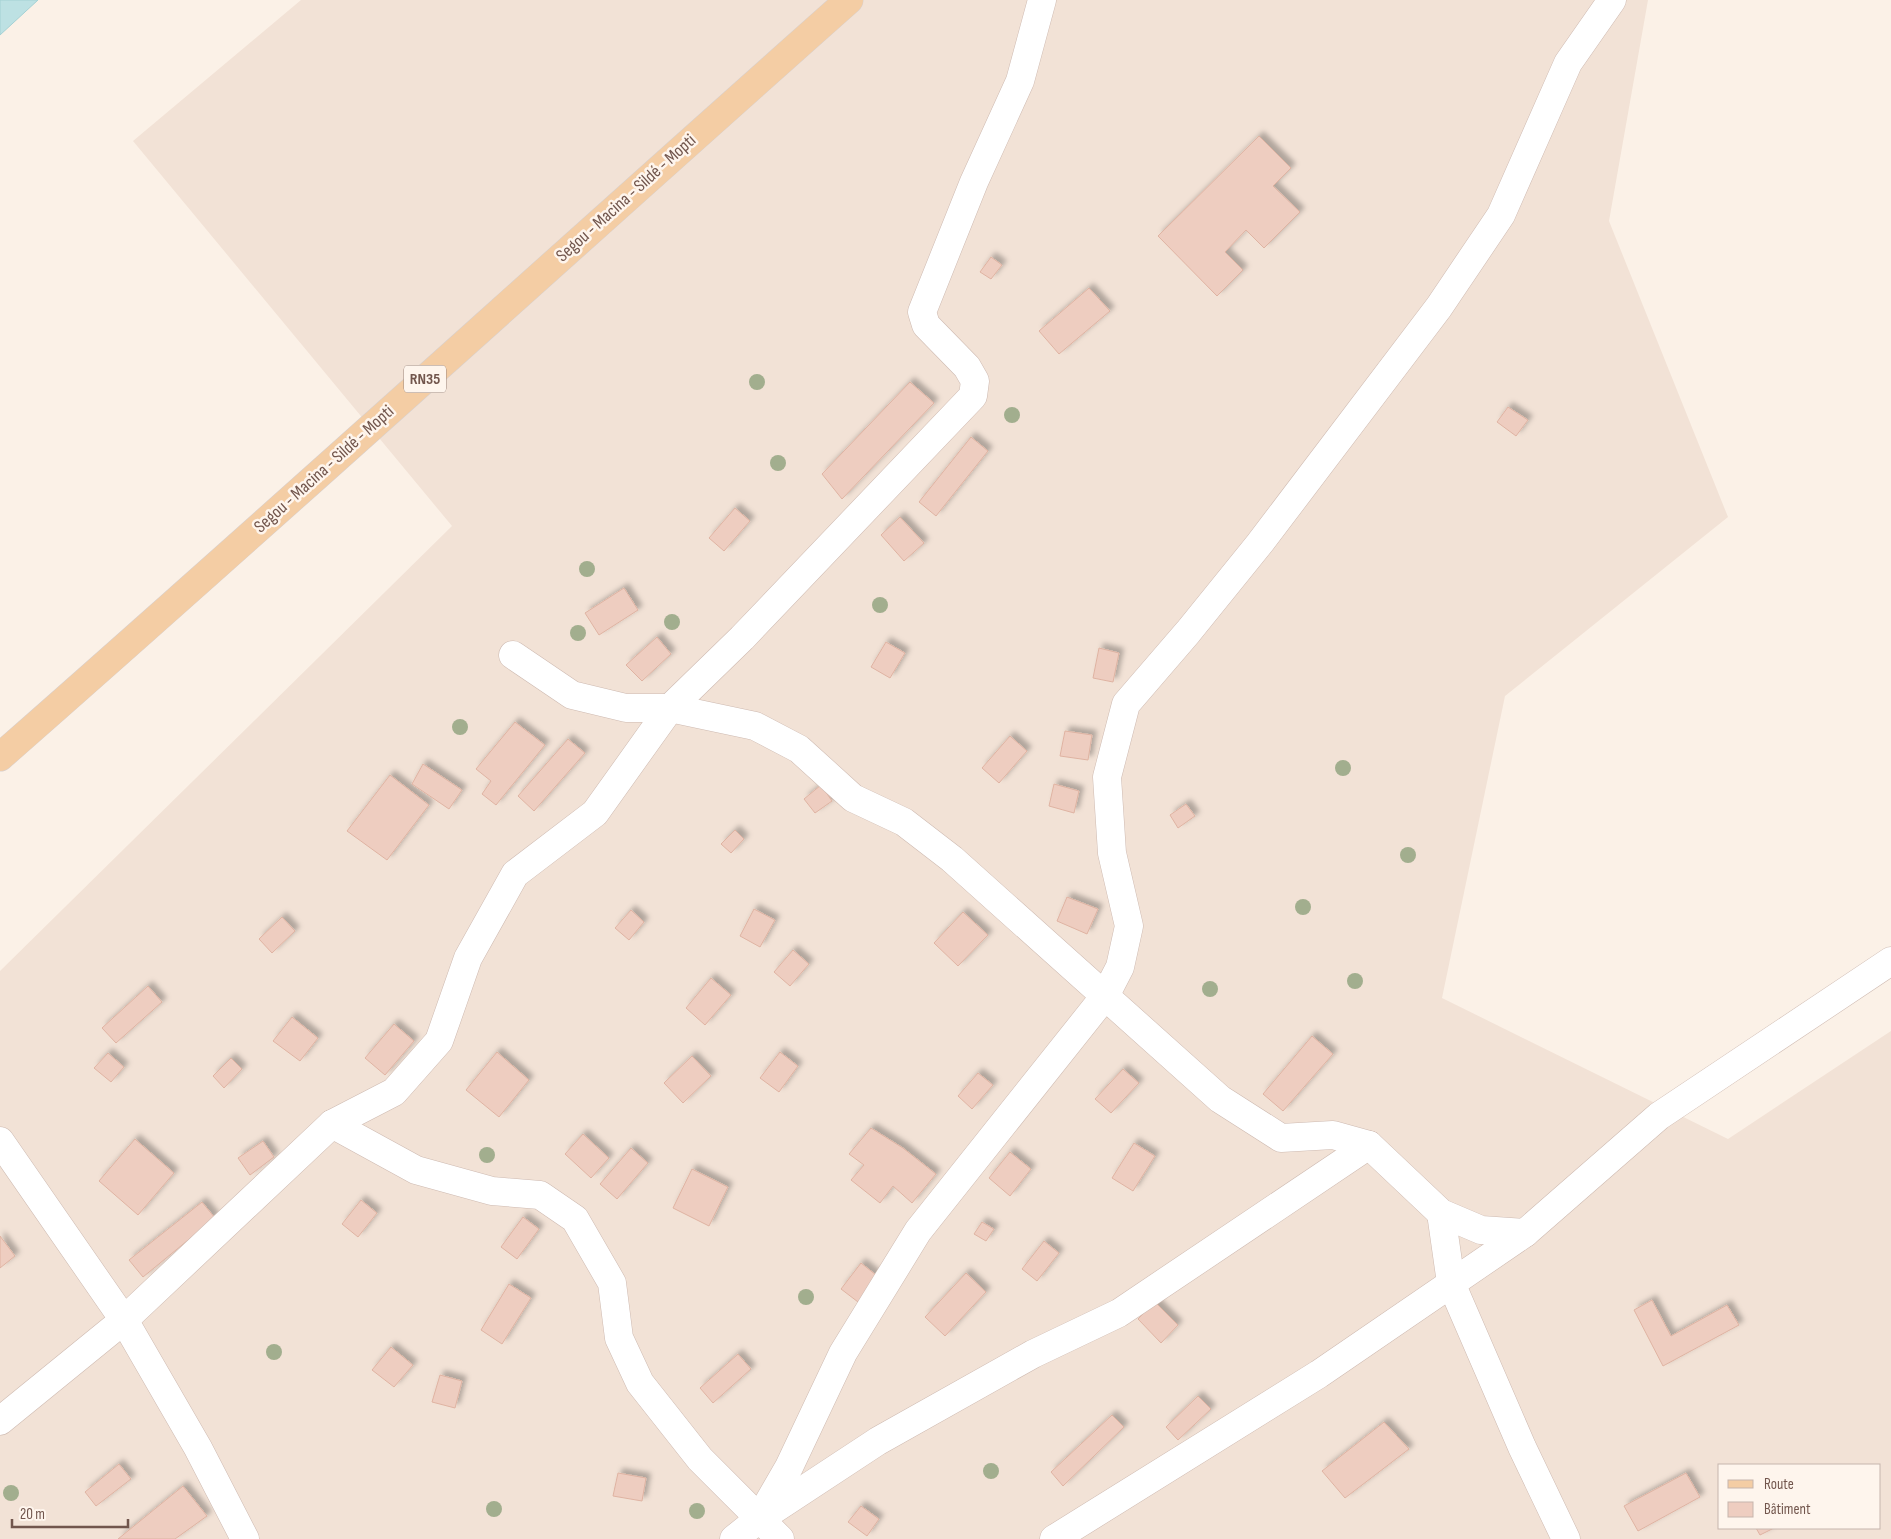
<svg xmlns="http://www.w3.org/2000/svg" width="1891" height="1539" font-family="'Sofia Sans Condensed',sans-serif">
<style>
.residential{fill:#f2e2d6;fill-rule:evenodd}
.water{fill:#bde1e3;stroke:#a4d1d4}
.building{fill:#eecdc0;stroke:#dfb3a2;filter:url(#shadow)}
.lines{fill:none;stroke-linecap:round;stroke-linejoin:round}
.minor-casing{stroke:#cebab1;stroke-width:29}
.primary-casing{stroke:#d8d0cd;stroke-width:29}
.minor{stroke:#fff;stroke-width:28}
.primary{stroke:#f4cda4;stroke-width:28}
.tree{fill:#a2ae8e}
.labels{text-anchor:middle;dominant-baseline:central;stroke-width:5;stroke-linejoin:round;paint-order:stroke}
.shield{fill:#fef5ed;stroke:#9c867d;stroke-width:1}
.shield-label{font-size:16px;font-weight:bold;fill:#72564d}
.street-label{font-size:18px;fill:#72564d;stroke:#fef5ed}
</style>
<defs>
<filter id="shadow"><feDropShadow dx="4.5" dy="-4.5" stdDeviation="2.5" flood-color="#0004"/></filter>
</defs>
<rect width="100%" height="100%" fill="#fbf1e7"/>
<!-- residential -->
<path class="residential" d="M 301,0 L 1648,0 L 1609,221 L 1728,517 L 1505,696 L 1442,998 L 1728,1139 L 1891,1031 L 1891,1539 L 0,1539 L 0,971 L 452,526 L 133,141 ZM 1720,1465 L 1880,1465 L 1880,1528 L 1720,1528 Z"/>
<!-- water -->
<path class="water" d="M 0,0 L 38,0 L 0,35 Z"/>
<!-- building -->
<g class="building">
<path d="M 1259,136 L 1291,168 L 1273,186 L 1300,212 L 1264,248 L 1246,230 L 1225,252 L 1243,270 L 1217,296 L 1158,236 Z"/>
<path d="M 991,257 L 1002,265 L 991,279 L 980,272 Z"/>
<path d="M 1089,288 L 1110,311 L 1059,354 L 1039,331 Z"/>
<path d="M 910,382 L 934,403 L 842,499 L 822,474 Z"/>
<path d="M 1508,407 L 1528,420 L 1516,436 L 1497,422 Z"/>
<path d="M 971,437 L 988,451 L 936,516 L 919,502 Z"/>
<path d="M 735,508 L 750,521 L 724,551 L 709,538 Z"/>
<path d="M 900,517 L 924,543 L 904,561 L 881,535 Z"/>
<path d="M 624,588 L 638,610 L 599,635 L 585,613 Z"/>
<path d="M 657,637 L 671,654 L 642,681 L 626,665 Z"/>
<path d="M 886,642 L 905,653 L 890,678 L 871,667 Z"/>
<path d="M 1099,648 L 1119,653 L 1113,682 L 1093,678 Z"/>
<path d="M 515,722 L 545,745 L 496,805 L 482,794 L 491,781 L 476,769 Z"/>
<path d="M 1065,731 L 1092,735 L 1088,760 L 1060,756 Z"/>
<path d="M 1010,736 L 1027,751 L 999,783 L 982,768 Z"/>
<path d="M 568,739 L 585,753 L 534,811 L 518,796 Z"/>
<path d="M 423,764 L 462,790 L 449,809 L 412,784 Z"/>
<path d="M 390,775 L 429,805 L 387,860 L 347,831 Z"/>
<path d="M 1054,784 L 1079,791 L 1074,813 L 1049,806 Z"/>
<path d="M 821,785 L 832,801 L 815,813 L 804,799 Z"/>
<path d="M 1186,804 L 1195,816 L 1178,828 L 1170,815 Z"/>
<path d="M 735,830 L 744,839 L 731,853 L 721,844 Z"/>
<path d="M 1067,897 L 1098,909 L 1087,934 L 1057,921 Z"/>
<path d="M 754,909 L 775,920 L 760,947 L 740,936 Z"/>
<path d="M 631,910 L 644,922 L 629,940 L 615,928 Z"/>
<path d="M 963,912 L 988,935 L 958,966 L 934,943 Z"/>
<path d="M 282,917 L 295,931 L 272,953 L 259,939 Z"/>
<path d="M 793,950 L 809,964 L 790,986 L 774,972 Z"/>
<path d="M 711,978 L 731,995 L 705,1025 L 686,1008 Z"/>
<path d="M 148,986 L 162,1002 L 116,1043 L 102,1028 Z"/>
<path d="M 292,1017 L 318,1038 L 300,1061 L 273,1041 Z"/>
<path d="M 394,1024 L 414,1041 L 385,1075 L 365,1058 Z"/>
<path d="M 1312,1036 L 1333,1054 L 1283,1111 L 1263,1094 Z"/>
<path d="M 497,1052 L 529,1080 L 499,1117 L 466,1090 Z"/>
<path d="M 780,1052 L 798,1066 L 779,1092 L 760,1078 Z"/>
<path d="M 108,1053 L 124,1067 L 111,1082 L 94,1068 Z"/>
<path d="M 692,1056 L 711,1076 L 683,1103 L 664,1083 Z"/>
<path d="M 231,1058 L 242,1069 L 224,1088 L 213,1076 Z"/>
<path d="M 1123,1069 L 1139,1083 L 1111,1113 L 1095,1099 Z"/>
<path d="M 978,1073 L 993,1085 L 972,1109 L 958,1096 Z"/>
<path d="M 871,1128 L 903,1148 L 936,1174 L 912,1203 L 893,1186 L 880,1203 L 851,1180 L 864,1165 L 849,1154 Z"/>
<path d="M 583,1134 L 609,1158 L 591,1178 L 565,1154 Z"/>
<path d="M 135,1139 L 174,1173 L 138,1215 L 99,1181 Z"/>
<path d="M 263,1141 L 274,1157 L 250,1175 L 238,1158 Z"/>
<path d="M 1134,1143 L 1155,1156 L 1133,1191 L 1112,1178 Z"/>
<path d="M 631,1148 L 648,1163 L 617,1199 L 600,1184 Z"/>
<path d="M 1010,1152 L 1031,1169 L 1010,1196 L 989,1178 Z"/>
<path d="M 692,1169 L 728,1187 L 709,1226 L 673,1208 Z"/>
<path d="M 361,1200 L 377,1213 L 358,1237 L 342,1224 Z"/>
<path d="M 202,1202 L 215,1218 L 143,1277 L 129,1260 Z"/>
<path d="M 523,1217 L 539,1229 L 517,1259 L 501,1247 Z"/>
<path d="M 982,1222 L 994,1229 L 986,1241 L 974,1234 Z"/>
<path d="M 0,1236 L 15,1256 L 0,1268 Z"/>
<path d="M 1044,1241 L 1059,1253 L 1037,1281 L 1022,1269 Z"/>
<path d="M 861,1263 L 881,1279 L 862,1305 L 841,1289 Z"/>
<path d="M 966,1273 L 986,1292 L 945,1336 L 925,1317 Z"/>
<path d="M 509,1284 L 531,1298 L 502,1344 L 481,1330 Z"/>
<path d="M 1652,1300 L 1671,1336 L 1727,1305 L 1739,1325 L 1663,1366 L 1634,1310 Z"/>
<path d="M 1155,1302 L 1178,1325 L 1161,1343 L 1138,1319 Z"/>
<path d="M 391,1347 L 413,1365 L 394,1387 L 372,1370 Z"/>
<path d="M 738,1354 L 751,1369 L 713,1403 L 700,1388 Z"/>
<path d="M 440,1375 L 462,1381 L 455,1408 L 432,1402 Z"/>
<path d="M 1198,1396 L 1211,1409 L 1178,1440 L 1166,1427 Z"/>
<path d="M 1112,1415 L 1124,1427 L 1063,1486 L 1051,1472 Z"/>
<path d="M 1384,1422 L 1409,1449 L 1345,1498 L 1322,1471 Z"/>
<path d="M 119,1464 L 131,1479 L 96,1506 L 85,1492 Z"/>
<path d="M 618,1473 L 646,1478 L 642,1501 L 613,1496 Z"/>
<path d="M 1686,1473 L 1700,1497 L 1638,1531 L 1624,1506 Z"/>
<path d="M 183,1486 L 207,1516 L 175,1539 L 118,1539 Z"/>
<path d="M 861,1506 L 879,1519 L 867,1536 L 848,1522 Z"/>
<path d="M 1756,1528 L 1774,1528 L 1760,1535 Z"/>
</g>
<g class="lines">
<defs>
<g id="minor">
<path d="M 513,655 L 572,695 L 626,708 L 670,708 L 755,726 L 799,749 L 853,798 L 904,822 L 952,859 L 1220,1099 L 1281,1138 L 1333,1135 L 1369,1145 L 1441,1213 L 1481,1230 L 1525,1233"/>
<path d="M 332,1124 L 416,1170 L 492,1191 L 540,1195 L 575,1219 L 612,1283 L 619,1338 L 640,1383 L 700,1459 L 780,1539"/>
<path d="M 0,1141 L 124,1320 L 198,1448 L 245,1539"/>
<path d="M 1441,1213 L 1451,1283 L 1522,1447 L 1566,1539"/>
<path d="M 0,1421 L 124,1320 L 332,1124 L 394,1092 L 439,1041 L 468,958 L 515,874 L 595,813 L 670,708 L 742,638 L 973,396 L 975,381 L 967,367 L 926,325 L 922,312 L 974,182 L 1020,81 L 1042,0"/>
<path d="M 764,1516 L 878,1441 L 1033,1354 L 1119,1313 L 1369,1145"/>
<path d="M 734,1539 L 759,1519 L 789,1467 L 843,1353 L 918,1231 L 1105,996 L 1120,967 L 1129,926 L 1112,853 L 1107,777 L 1126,704 L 1188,632 L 1260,543 L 1439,307 L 1501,215 L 1568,63 L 1612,0"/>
<path d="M 1054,1539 L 1319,1374 L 1525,1233 L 1659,1116 L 1891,961"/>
</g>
<path id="primary" d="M 0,757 C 285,507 565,252 849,0"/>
</defs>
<!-- minor casing -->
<use href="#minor" class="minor-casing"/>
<!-- primary casing -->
<use href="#primary" class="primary-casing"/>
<!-- minor -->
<use href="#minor" class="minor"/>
<!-- primary -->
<use href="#primary" class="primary"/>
</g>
<!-- trees -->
<g class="tree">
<circle cx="757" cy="382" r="8"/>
<circle cx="1012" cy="415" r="8"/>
<circle cx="778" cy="463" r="8"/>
<circle cx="587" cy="569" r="8"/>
<circle cx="880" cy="605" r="8"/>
<circle cx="672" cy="622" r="8"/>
<circle cx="578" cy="633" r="8"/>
<circle cx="460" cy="727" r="8"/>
<circle cx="1343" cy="768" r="8"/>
<circle cx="1408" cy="855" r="8"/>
<circle cx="1303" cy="907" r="8"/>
<circle cx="1355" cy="981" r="8"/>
<circle cx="1210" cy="989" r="8"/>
<circle cx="487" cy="1155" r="8"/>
<circle cx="806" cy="1297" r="8"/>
<circle cx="274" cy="1352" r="8"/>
<circle cx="991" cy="1471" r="8"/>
<circle cx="11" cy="1493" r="8"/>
<circle cx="494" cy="1509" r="8"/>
<circle cx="697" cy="1511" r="8"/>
</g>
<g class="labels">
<!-- shield labels -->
<rect class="shield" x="404" y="365.5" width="42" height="27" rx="4"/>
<g class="shield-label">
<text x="425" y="379">RN35</text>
</g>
<!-- street labels -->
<g class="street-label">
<text transform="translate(626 198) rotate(-42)">Segou - Macina - Sildé - Mopti</text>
<text transform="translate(324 469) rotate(-42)">Segou - Macina - Sildé - Mopti</text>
</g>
</g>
<!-- legend -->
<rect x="1718" y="1464" width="162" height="65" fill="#fef5ed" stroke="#c6b5ad"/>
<rect x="1728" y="1480" width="25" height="8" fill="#f4cda4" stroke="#c6b5ad"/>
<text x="1764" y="1489" font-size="15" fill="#72564d">Route</text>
<rect x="1728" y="1502" width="25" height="15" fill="#eecdc0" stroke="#c6b5ad"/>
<text x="1764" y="1514" font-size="15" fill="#72564d">Bâtiment</text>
<!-- scale -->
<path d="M12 1519v8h116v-8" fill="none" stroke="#72564d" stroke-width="2.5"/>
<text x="20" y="1519" font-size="15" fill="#72564d" stroke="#fef5ed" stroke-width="4" paint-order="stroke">20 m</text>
</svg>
